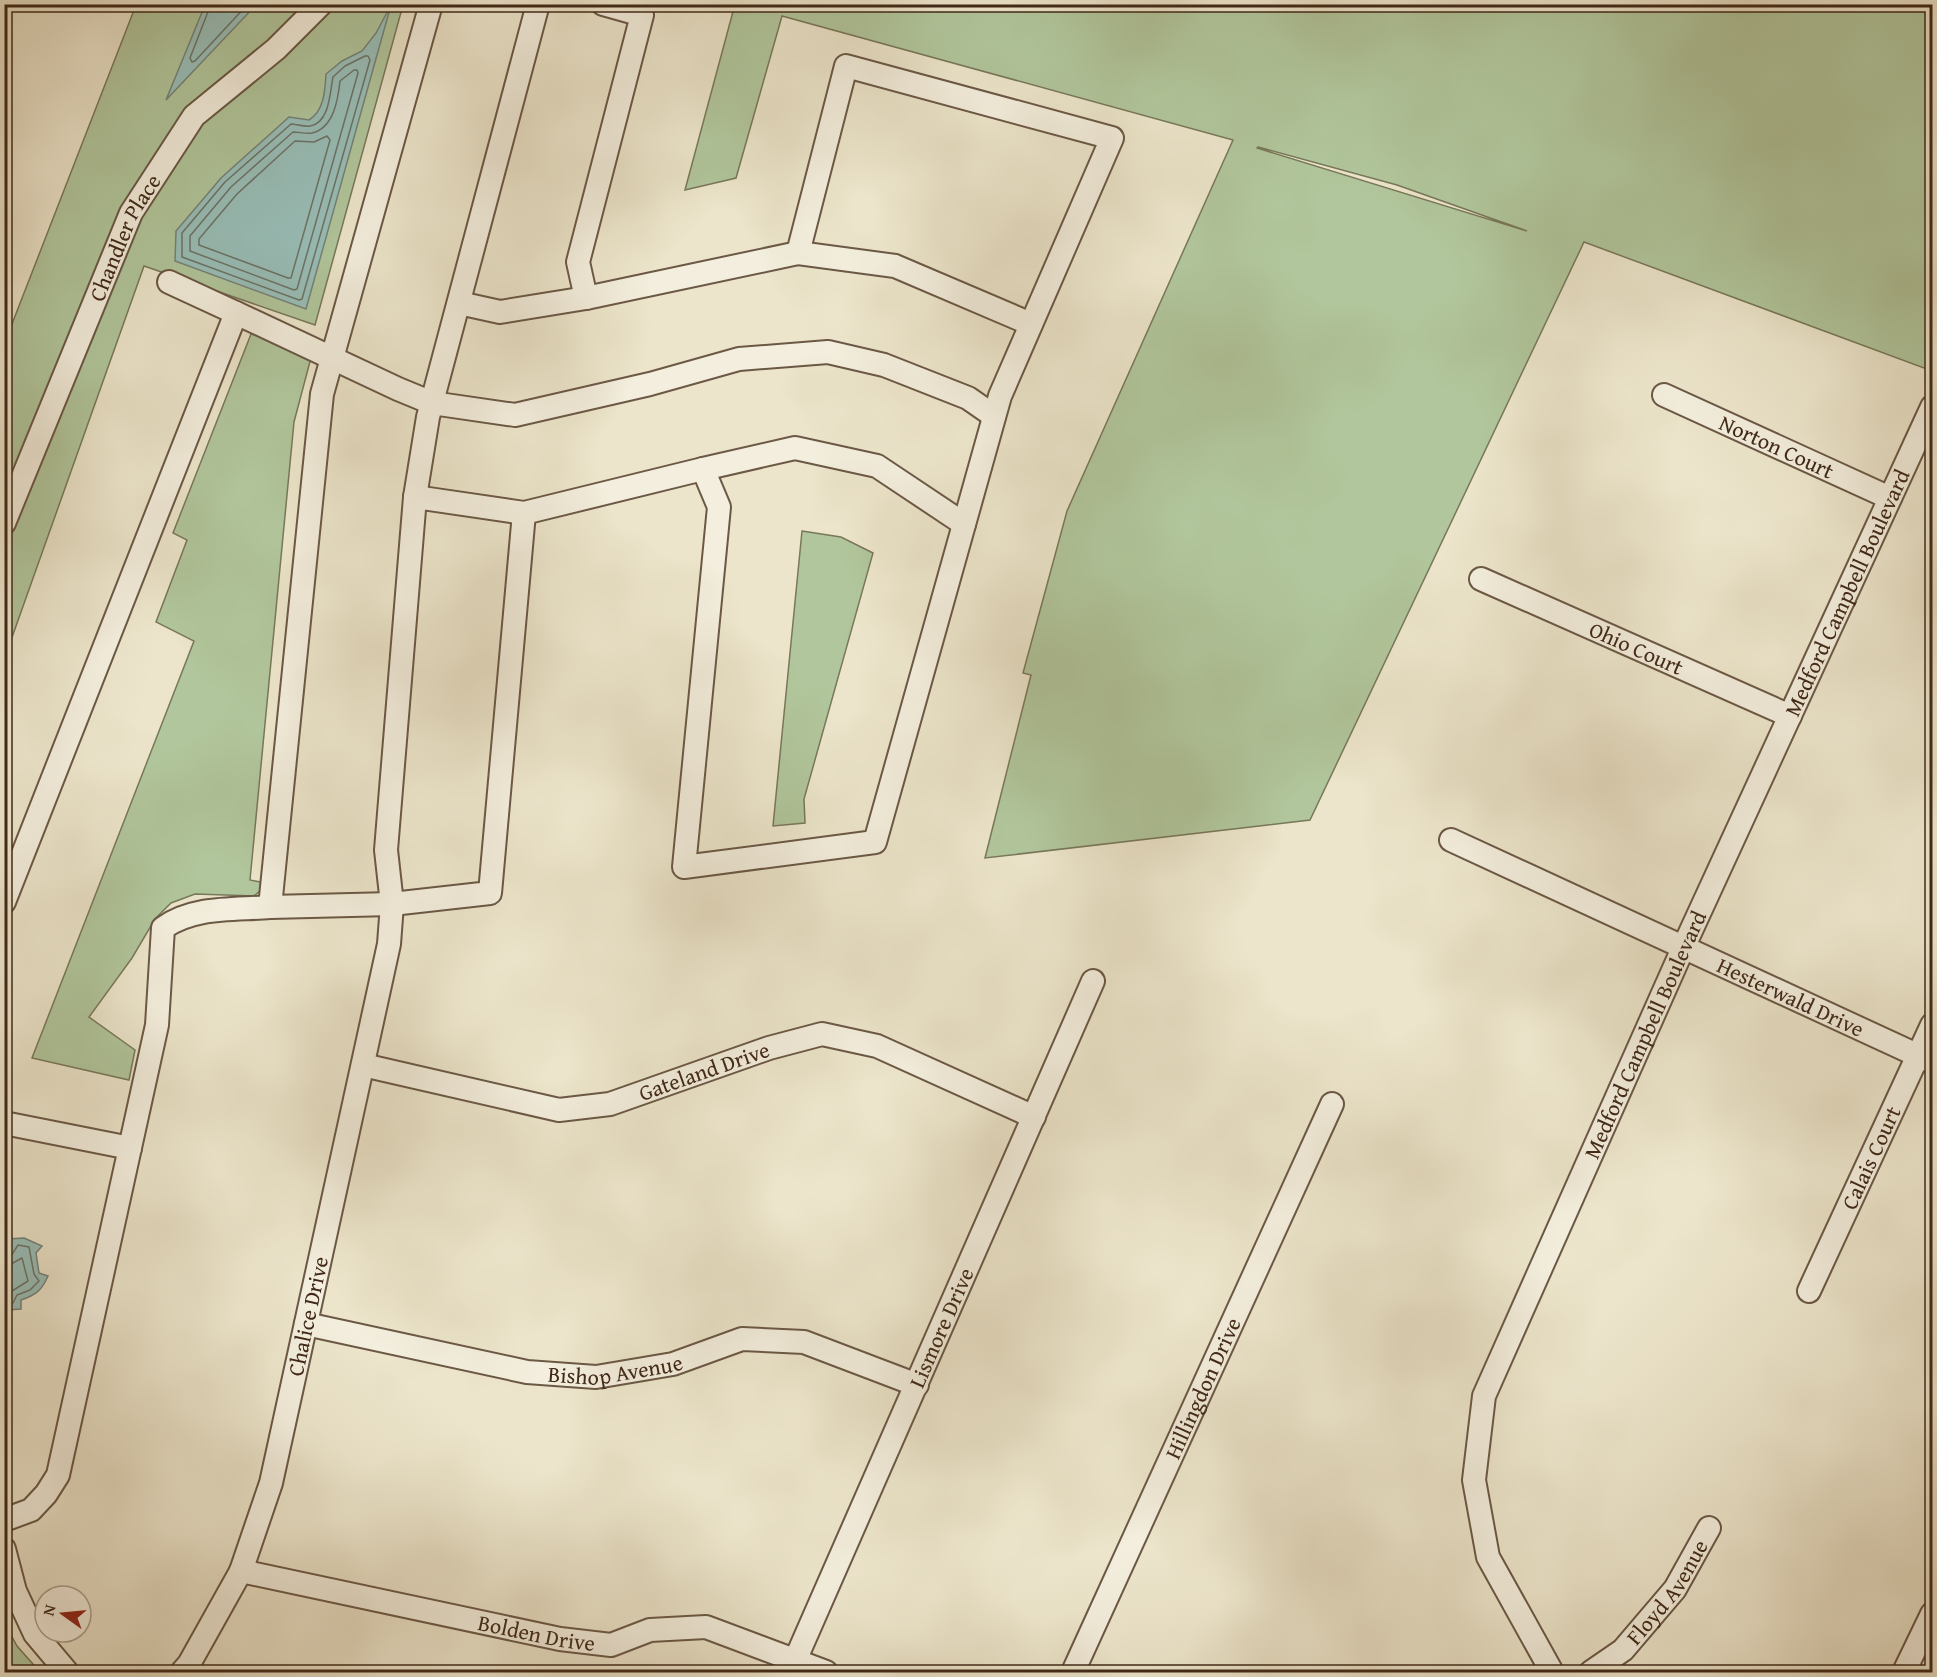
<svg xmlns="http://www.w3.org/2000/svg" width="1937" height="1677" font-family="'Gentium Book Plus',serif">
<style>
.green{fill:#b1c69c;stroke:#78785a;stroke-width:1.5;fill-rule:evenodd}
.water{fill:#99bfb9;stroke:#758379;stroke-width:1.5}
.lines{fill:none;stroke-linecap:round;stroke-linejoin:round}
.shore{stroke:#6c7468;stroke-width:1.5}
.street-casing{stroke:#6b5845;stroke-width:26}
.street{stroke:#f3eedd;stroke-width:22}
.labels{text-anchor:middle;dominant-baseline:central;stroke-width:6;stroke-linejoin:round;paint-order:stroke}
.street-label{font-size:22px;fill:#402918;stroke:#f3eedd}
</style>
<rect width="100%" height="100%" fill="#ece5cb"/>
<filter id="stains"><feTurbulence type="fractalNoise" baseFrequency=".00333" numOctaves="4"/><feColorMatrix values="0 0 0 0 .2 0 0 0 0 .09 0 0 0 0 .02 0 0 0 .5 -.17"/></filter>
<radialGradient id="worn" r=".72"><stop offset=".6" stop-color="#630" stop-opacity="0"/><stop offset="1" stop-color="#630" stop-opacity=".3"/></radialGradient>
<!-- green -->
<g class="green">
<path d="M 735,4 L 1932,5 L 1932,371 L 1584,242 L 1310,820 L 985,858 L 1031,675 L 1023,673 L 1067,511 L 1233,140 L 782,16 L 736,178 L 685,190 ZM 1258,147 L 1397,185 L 1527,231 L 1257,148 Z"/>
<path d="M 136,5 L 403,5 L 315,325 L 144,266 L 5,657 L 5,342 Z"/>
<path d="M 253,329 L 312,354 L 294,422 L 250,880 L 260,882 L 261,890 L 254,896 L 195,894 L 171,903 L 155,919 L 132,958 L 89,1017 L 135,1050 L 129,1080 L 32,1058 L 194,641 L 156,622 L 187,540 L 173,533 Z"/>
<path d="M 802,531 L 841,537 L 873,553 L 804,799 L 805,823 L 773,826 Z"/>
<path d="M 5,1624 L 17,1646 L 40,1672 L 5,1672 Z"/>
</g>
<!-- water -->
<g class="water">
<path d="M 205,5 L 256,5 L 166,100 Z"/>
<path d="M 391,5 L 306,309 L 175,261 L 176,231 L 221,178 L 289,117 L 309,120 C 324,111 325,91 326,74 L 342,61 L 362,51 L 376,33 Z"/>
<path d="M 24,1238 L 42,1246 L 36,1253 L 39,1273 L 48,1276 C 42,1290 36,1295 21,1300 L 21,1309 L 8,1310 L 4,1308 L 5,1254 L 10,1248 L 8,1239 Z"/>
</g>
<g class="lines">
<!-- shore -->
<g class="shore">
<path d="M 211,4 L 190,58 L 192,62 L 195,61 L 248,4"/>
<path d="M 365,56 L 368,56 L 370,60 L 302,299 L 299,300 L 182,257 L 182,233 L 225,182 L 291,124 C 296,124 304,127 310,126 C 330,123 330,91 333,77 L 345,66 Z"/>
<path d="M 354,70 L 357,70 L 358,73 L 297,289 L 294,290 L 190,251 L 190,236 L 231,187 L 293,132 C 299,132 306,134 312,133 C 334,128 338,99 340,81 Z"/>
<path d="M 327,136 L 330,140 L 291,278 L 288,278 L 199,245 L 199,239 L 237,194 L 295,141 L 314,142 Z"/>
<path d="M 4,1257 L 11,1256 L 18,1245 L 29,1247 L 34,1274 L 39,1281 L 30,1290 L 17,1295 L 13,1303 L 4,1304"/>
<path d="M 4,1265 L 11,1264 L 22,1258 L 28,1281 L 4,1296"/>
</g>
<defs>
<g id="street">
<path d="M 431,4 L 322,394 L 270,907 L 392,904 L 490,893 L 524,513"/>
<path d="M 798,253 L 895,266 L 1031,324"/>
<path d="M 169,282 L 236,313"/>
<path d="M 459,303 L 500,312 L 586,298"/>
<path id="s1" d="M 1664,395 L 1890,498"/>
<path d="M 703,469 L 795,448 L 877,466 L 964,524"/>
<path d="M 415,497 L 428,417 L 538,4"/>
<path id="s2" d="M 4,523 L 131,213 L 194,116 L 276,49 L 321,4"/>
<path id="s3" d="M 1481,579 L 1790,716"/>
<path id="s4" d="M 1451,840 L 1932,1062"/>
<path d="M 4,902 L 236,313 L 398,389 L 432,403 L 515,415 L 650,384 L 739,359 L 828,352 L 884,365 L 968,398 L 994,416"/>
<path id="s5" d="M 363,1065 L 559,1110 L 610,1104 L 769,1048 L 822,1034 L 877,1046 L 1034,1117"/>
<path d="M 4,1123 L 130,1148"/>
<path id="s6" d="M 1809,1291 L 1932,1025"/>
<path id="s7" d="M 306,1324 L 527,1372 L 596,1377 L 673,1364 L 742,1339 L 804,1342 L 917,1385"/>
<path d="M 4,1520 L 31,1510 L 46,1494 L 58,1475 L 157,1025 L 163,928 C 193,906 234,910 270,907"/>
<path d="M 4,1549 L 15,1591 L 35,1634 L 67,1672"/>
<path id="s8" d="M 241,1571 L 560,1639 L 611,1645 L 650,1630 L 706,1627 L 826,1672"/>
<path id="s9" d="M 182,1672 L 189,1664 L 241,1571 L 271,1483 L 389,944 L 392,904 L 386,850 L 415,497 L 524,513 L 703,469 L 719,507 L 684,867 L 875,842 L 1000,396 L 1112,138 L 846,66 L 798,253 L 586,298 L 578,262 L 642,15 L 603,4"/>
<path id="s10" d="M 790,1672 L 1093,981"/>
<path id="s11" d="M 1073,1672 L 1332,1104"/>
<path id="s12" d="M 1552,1672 L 1488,1557 L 1474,1480 L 1484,1396 L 1684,946 L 1932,407"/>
<path id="s13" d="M 1591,1672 L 1623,1650 L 1675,1589 L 1709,1528"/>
<path d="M 1904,1672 L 1932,1614"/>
</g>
</defs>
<!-- street casing -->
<use href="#street" class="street-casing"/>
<!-- street -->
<use href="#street" class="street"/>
</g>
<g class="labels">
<!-- street labels -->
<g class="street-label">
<text stroke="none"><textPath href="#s2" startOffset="310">Chandler Place</textPath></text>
<text stroke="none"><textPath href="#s1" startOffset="124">Norton Court</textPath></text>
<text stroke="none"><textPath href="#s12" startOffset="1176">Medford Campbell Boulevard</textPath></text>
<text stroke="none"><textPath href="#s3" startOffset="170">Ohio Court</textPath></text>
<text stroke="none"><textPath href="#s4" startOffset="374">Hesterwald Drive</textPath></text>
<text stroke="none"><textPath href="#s12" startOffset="690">Medford Campbell Boulevard</textPath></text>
<text stroke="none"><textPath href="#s5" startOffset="352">Gateland Drive</textPath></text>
<text stroke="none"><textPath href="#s6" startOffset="147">Calais Court</textPath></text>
<text stroke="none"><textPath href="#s9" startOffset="381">Chalice Drive</textPath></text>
<text stroke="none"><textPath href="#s10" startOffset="376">Lismore Drive</textPath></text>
<text stroke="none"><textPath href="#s7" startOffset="315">Bishop Avenue</textPath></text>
<text stroke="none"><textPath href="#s11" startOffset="312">Hillingdon Drive</textPath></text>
<text stroke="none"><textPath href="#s13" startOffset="112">Floyd Avenue</textPath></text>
<text stroke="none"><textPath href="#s8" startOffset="302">Bolden Drive</textPath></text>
</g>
</g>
<!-- margin -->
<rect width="1937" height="1677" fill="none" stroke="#ece5cb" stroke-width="24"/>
<rect x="6" y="6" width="1925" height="1665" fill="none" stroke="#402918" stroke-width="3"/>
<rect x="12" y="12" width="1913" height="1653" fill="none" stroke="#402918" stroke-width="1.5"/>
<!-- north arrow -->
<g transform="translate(63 1614) rotate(285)"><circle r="28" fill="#f3eedd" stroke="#ab9f8e" stroke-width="1.5"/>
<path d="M0-4.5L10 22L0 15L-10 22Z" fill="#8f2418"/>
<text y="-9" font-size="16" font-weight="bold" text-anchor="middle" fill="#402918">N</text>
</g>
<rect width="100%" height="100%" filter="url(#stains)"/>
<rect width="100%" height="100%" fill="url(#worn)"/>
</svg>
